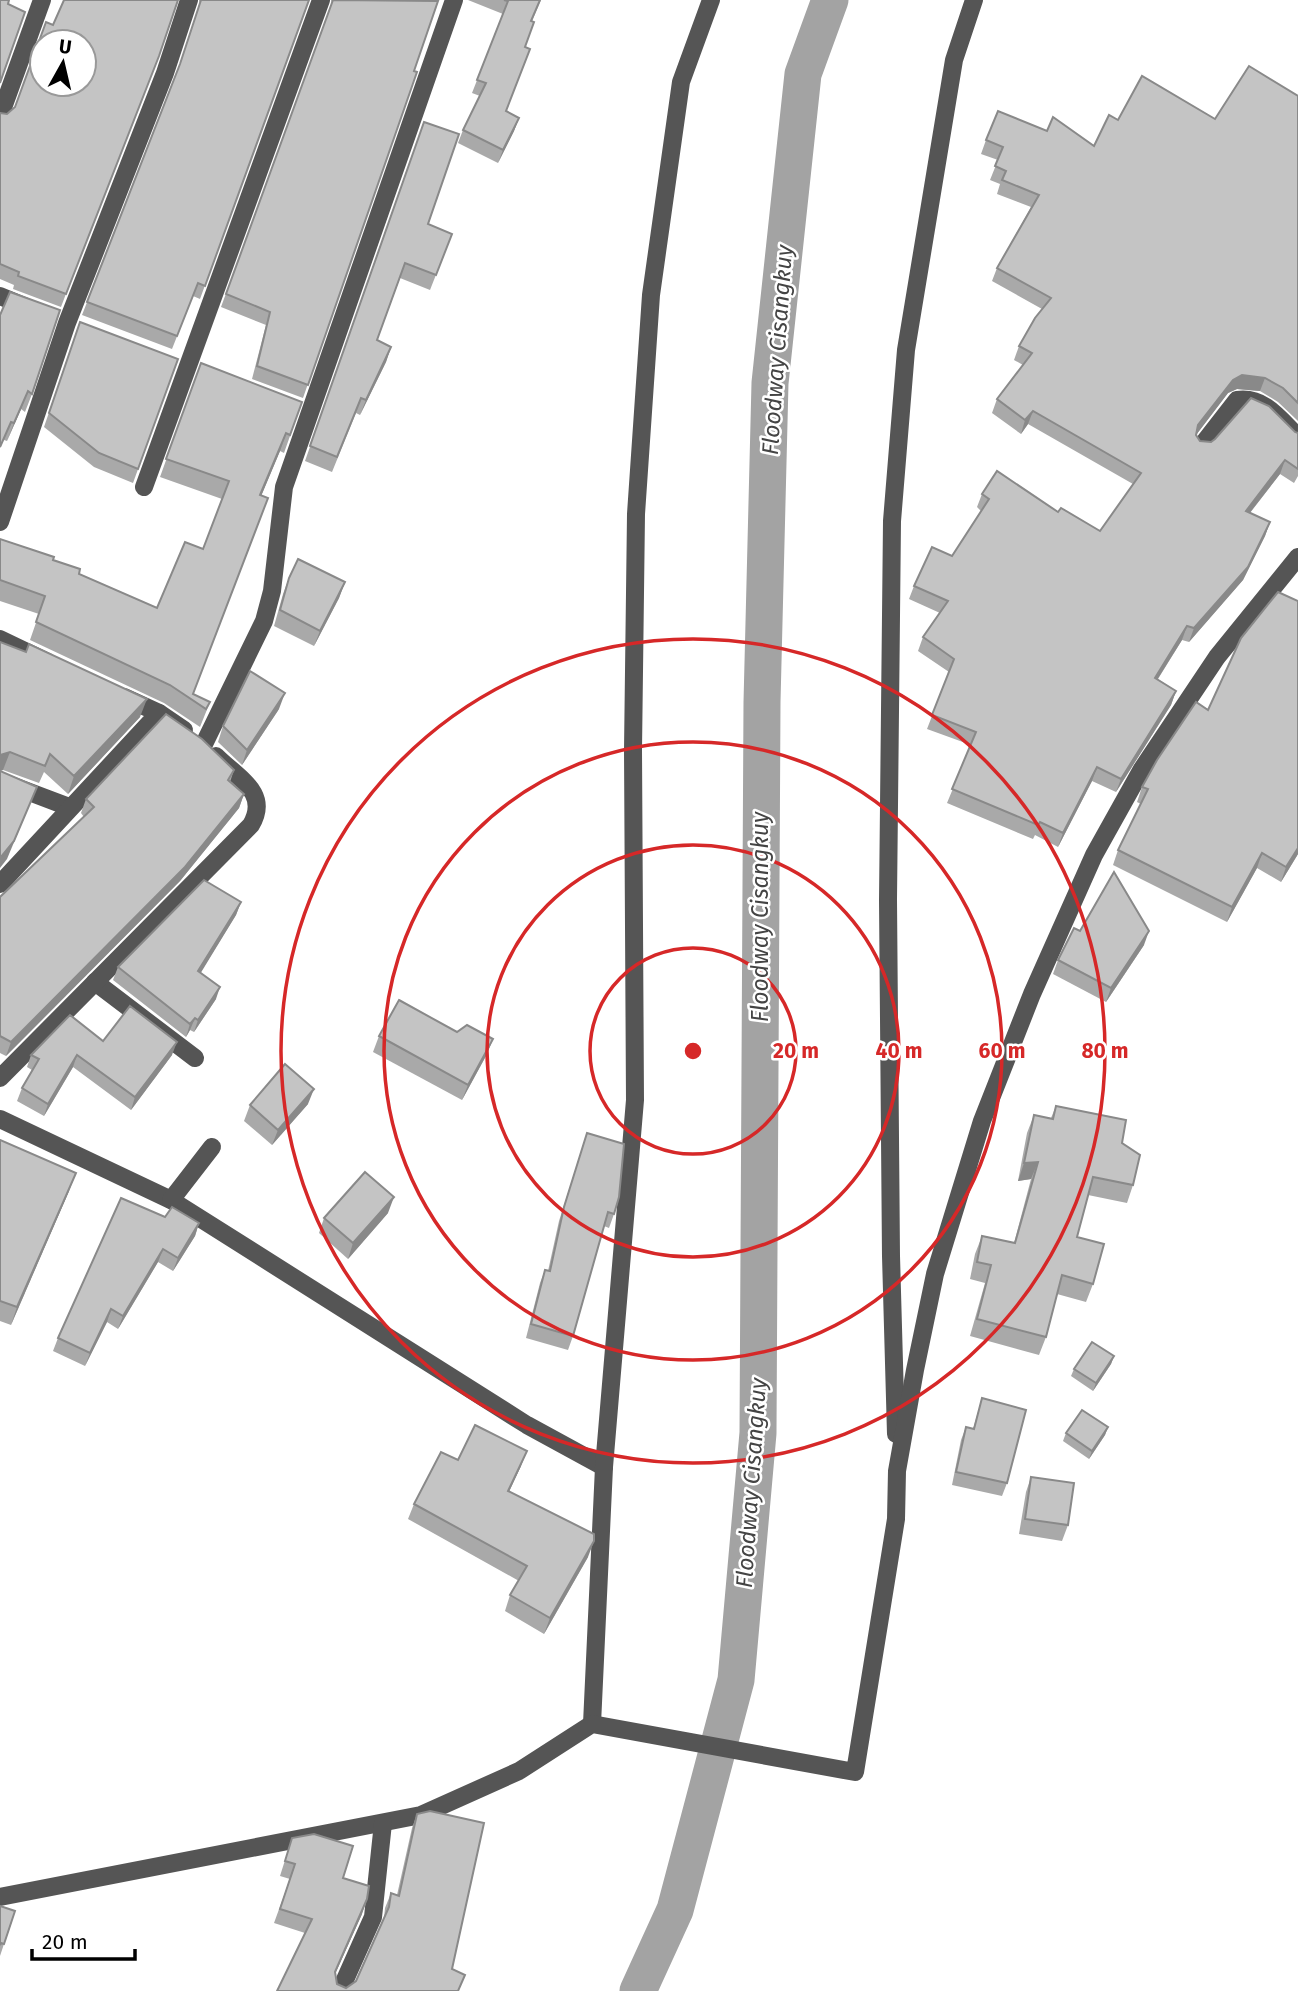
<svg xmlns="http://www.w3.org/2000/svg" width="1298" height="1991" font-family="'Fira Sans',sans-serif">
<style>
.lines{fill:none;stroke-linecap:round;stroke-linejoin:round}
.canal{stroke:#a3a3a3;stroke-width:37}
.minor{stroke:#555;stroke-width:18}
.wall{fill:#a9a9a9}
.shaded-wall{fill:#898989}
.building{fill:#c4c4c4;stroke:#898989;stroke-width:2;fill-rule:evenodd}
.ring{fill:none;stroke:#d62828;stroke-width:3.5}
.labels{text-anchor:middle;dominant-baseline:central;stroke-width:5;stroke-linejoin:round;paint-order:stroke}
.water-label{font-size:23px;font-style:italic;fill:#444;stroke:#fff}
.centre{fill:#d62828;stroke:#fff;stroke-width:3.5}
.ring-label{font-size:21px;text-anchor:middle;font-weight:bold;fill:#d62828;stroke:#fff;stroke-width:5;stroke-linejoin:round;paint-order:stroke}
</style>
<rect width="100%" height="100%" fill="#fff"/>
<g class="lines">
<!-- canal -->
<path class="canal" d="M 638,1991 L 675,1910 L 736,1680 L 758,1433 L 762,702 L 770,383 L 803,74 L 830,0"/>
<!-- minor -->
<g class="minor">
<path d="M 0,116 L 42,0"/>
<path d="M 0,296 L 29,308"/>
<path d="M 1202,445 L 1237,400 C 1264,396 1280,419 1298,437"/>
<path d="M 144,487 L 321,0"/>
<path d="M 0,522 L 67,323 L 165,73 L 189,0"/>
<path d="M 0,639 L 48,662"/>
<path d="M 159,713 L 184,730"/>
<path d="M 204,744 L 264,621 L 272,591 L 284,487 L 454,0"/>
<path d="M 0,781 L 69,807"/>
<path d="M 0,884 L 159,713 L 124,697"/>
<path d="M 95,982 L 195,1058"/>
<path d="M 0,1078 L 251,825 C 270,793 238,778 216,756"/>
<path d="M 0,1119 L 171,1200 L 527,1425 L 604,1467"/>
<path d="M 171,1200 L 212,1147"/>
<path d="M 896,1434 L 891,1256 L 888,900 L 892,521 L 906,350 L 954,60 L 974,0"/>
<path d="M 592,1724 L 604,1467 L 635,1100 L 633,750 L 636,514 L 651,295 L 681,82 L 711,0"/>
<path d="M 0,1897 L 421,1815 L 519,1771 L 592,1724 L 855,1772 L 896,1519 L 897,1471 L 915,1370 L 935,1274 L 982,1121 L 1032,994 L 1094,855 L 1142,769 L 1217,657 L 1298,557"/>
<path d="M 340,1991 L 373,1917 L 383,1823"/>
</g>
</g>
<!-- wall -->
<g class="wall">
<path d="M 177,0 L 61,307 L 13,289 L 14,285 L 0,279 L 0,113 L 7,114 L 15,107 L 53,25 Z"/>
<path d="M 199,0 L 309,0 L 200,299 L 193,296 L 172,349 L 82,315 L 178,71 L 200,4 Z"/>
<path d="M 331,0 L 436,0 L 414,71 L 417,72 L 303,398 L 252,379 L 266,325 L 221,307 L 332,4 Z"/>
<path d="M 468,0 L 541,0 L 532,21 L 506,112 L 519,118 L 514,131 L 498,163 L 458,143 L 463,130 L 480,96 L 472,93 L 503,14 Z"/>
<path d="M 1298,96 L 1298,421 L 1278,402 L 1260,391 L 1237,389 L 1228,393 L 1196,435 L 1200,441 L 1211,442 L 1295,432 L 1298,433 L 1298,476 L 1294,483 L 1280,474 L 1250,513 L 1270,522 L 1265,536 L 1243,580 L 1189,642 L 1182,640 L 1158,679 L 1176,691 L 1171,705 L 1116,792 L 1092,781 L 1058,847 L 1035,835 L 1033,839 L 947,803 L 971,745 L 927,729 L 949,672 L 918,651 L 923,637 L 940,613 L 909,599 L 914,586 L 952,556 L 981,511 L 977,507 L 982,494 L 1058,512 L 1100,531 L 1133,484 L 1028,424 L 1021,434 L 992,413 L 997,399 L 1023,365 L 1014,360 L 1019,346 L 1042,309 L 992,281 L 997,268 L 1031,207 L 997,194 L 1000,184 L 990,180 L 998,160 L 981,154 L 986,140 L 1047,131 L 1094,146 L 1118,120 L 1215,119 Z"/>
<path d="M 424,122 L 428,224 L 452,234 L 430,290 L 400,278 L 377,340 L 391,347 L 386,362 L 360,415 L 356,413 L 332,472 L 305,461 Z"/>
<path d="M 0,315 L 32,394 L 25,412 L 21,409 L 7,441 L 4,440 Z"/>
<path d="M 80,322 L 178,359 L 133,483 L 94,467 L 44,427 Z"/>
<path d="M 201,363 L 302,402 L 284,453 L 280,451 L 261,496 L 193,694 L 210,702 L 200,727 L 164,703 L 30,640 L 39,614 L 0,601 L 0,539 L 53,560 L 79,574 L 157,608 L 203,549 L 222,499 L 160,477 Z"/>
<path d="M 289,578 L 345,582 L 339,598 L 314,646 L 274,626 L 283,594 Z"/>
<path d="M 0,642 L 140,717 L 68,794 L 44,772 L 39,783 L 3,770 L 0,771 Z"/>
<path d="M 279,709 L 242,765 L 218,742 L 223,726 Z"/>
<path d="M 234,770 L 230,782 L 244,794 L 239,808 L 180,881 L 6,1056 L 0,1053 L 0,897 L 84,817 L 81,813 L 86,799 Z"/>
<path d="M 1142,787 L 1298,854 L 1281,882 L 1257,868 L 1227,922 L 1113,865 L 1118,850 L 1141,804 L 1137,802 Z"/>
<path d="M 241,902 L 236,915 L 200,973 L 216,999 L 194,1032 L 190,1030 L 186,1037 L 113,980 L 118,967 Z"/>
<path d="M 1080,931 L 1144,945 L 1106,1002 L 1053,974 L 1058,960 Z"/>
<path d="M 379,1036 L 487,1054 L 462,1100 L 373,1052 Z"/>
<path d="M 103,1041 L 172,1055 L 131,1110 L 73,1067 L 44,1116 L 17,1101 L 22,1088 L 32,1070 L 27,1067 L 31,1055 Z"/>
<path d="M 308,1104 L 272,1145 L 244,1121 L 250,1105 Z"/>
<path d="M 1056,1106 L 1122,1143 L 1133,1185 L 1127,1203 L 1088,1195 L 1077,1237 L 1093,1284 L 1086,1302 L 1057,1294 L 1046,1337 L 1039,1355 L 970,1336 L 985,1283 L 970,1279 L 975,1254 L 982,1236 L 1014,1243 L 1031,1179 L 1018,1181 L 1027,1133 L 1034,1115 L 1051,1118 Z"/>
<path d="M 587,1133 L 614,1214 L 609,1228 L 604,1226 L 573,1336 L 568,1350 L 526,1338 L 540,1283 L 545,1270 L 548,1271 L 559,1221 Z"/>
<path d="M 0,1140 L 69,1191 L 11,1325 L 0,1321 Z"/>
<path d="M 388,1213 L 348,1259 L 319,1233 L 324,1218 Z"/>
<path d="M 165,1217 L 199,1223 L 195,1236 L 173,1271 L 158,1262 L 118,1329 L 107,1322 L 85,1366 L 53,1351 L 58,1338 Z"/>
<path d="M 1114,1356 L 1111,1364 L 1093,1391 L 1071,1376 L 1074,1369 Z"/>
<path d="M 982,1398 L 1007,1483 L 1002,1496 L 952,1485 L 961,1440 L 966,1427 L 973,1429 Z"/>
<path d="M 1108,1427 L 1105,1435 L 1089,1459 L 1063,1441 L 1066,1433 Z"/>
<path d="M 458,1460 L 521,1466 L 509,1492 L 588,1557 L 544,1634 L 505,1611 L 510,1595 L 519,1581 L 408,1519 L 414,1504 Z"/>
<path d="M 1031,1477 L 1068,1525 L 1062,1541 L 1019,1534 L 1026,1492 Z"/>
<path d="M 417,1814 L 452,1969 L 459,1991 L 277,1991 L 305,1933 L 274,1923 L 290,1879 L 280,1876 L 292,1838 L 343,1878 L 362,1914 L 335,1974 L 337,1984 L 346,1988 L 356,1981 L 384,1918 L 385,1908 L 391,1893 L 397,1895 L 412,1828 Z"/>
<path d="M 0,1906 L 4,1944 L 0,1956 Z"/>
</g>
<!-- shaded-wall -->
<g class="shaded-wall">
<path d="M 519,118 L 514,131 L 498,163 L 503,150 Z"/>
<path d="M 391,347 L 386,362 L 360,415 L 366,400 Z"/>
<path d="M 1242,375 L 1265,378 L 1260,391 L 1237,389 L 1228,393 L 1193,439 L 1198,425 L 1233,380 Z"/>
<path d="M 28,391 L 21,409 L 7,441 L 14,423 Z"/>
<path d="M 1033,411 L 1028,424 L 1021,434 L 1025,420 Z"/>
<path d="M 286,433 L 280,451 L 254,513 L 260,495 Z"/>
<path d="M 1285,460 L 1280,474 L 1241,524 L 1246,511 Z"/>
<path d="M 1270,522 L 1265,536 L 1243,580 L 1189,642 L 1194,628 Z"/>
<path d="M 345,582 L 339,598 L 314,646 L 320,631 Z"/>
<path d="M 1187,626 L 1182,640 L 1150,691 L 1155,678 Z"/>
<path d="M 1176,691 L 1171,705 L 1116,792 L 1121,779 Z"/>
<path d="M 285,693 L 279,709 L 242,765 L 247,750 Z"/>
<path d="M 147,699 L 140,717 L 68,794 L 74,776 Z"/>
<path d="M 10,752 L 3,770 L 0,771 L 0,755 Z"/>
<path d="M 1097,767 L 1092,781 L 1058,847 L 1063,833 Z"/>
<path d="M 37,787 L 7,859 L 0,868 L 0,858 Z"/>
<path d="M 244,794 L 239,808 L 180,881 L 6,1056 L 11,1042 Z"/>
<path d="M 1298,848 L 1298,854 L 1281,882 L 1286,867 Z"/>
<path d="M 1262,853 L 1257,868 L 1227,922 L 1232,907 Z"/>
<path d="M 241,902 L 236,915 L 194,984 L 198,971 Z"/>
<path d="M 1149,931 L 1144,945 L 1106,1002 L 1111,988 Z"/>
<path d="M 220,987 L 216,999 L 194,1032 L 198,1020 Z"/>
<path d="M 195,1018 L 190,1030 L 186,1037 L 190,1024 Z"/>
<path d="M 493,1039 L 487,1054 L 462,1100 L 468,1085 Z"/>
<path d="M 177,1042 L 172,1055 L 131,1110 L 135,1097 Z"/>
<path d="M 77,1055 L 73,1067 L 44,1116 L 48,1104 Z"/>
<path d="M 314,1089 L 308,1104 L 272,1145 L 278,1130 Z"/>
<path d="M 1038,1162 L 1031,1179 L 1018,1181 L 1024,1163 Z"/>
<path d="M 76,1173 L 69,1191 L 11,1325 L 17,1307 Z"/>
<path d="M 394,1197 L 388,1213 L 348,1259 L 353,1243 Z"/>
<path d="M 199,1223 L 195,1236 L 173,1271 L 178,1258 Z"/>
<path d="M 163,1249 L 158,1262 L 118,1329 L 123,1316 Z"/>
<path d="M 111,1309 L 107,1322 L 85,1366 L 90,1353 Z"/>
<path d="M 1114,1356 L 1111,1364 L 1093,1391 L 1096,1383 Z"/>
<path d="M 1108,1427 L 1105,1435 L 1089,1459 L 1092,1451 Z"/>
<path d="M 527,1451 L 521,1466 L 502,1506 L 508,1491 Z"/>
<path d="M 594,1541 L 588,1557 L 544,1634 L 550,1618 Z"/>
<path d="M 367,1899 L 362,1914 L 329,1987 L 335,1972 Z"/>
</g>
<!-- building -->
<g class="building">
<path d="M 0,0 L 9,0 L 8,4 L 25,12 L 0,83 Z"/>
<path d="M 64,0 L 178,0 L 159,56 L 66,294 L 18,276 L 19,272 L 0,264 L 0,113 L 7,114 L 15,107 L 46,22 L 53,25 ZM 42,42 L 84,42 L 84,84 L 42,84 Z"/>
<path d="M 201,0 L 309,0 L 205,286 L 198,283 L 177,336 L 87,302 L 180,64 Z"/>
<path d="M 333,0 L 438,1 L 414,71 L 417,72 L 308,385 L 257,366 L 270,312 L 226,294 Z"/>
<path d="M 504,0 L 540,0 L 531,21 L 534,22 L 525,47 L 530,49 L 506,111 L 519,118 L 503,150 L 463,130 L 486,83 L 477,80 L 508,1 Z"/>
<path d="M 1249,66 L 1298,96 L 1298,403 L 1283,388 L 1265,378 L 1242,375 L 1233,380 L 1198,425 L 1196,435 L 1200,441 L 1211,442 L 1215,439 L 1251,398 L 1269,406 L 1295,432 L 1298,433 L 1298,469 L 1285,460 L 1246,511 L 1270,522 L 1248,567 L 1194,628 L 1187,626 L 1155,678 L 1176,691 L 1121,779 L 1097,767 L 1063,833 L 1040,822 L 1038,825 L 952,789 L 976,732 L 932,715 L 954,659 L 923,637 L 948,601 L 914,586 L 932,547 L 952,556 L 989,499 L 982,494 L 997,471 L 1058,512 L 1061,508 L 1100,531 L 1141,473 L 1033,411 L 1025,420 L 997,399 L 1032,353 L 1019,346 L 1035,318 L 1051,298 L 997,268 L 1039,195 L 1002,180 L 1006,171 L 995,166 L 1003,147 L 986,140 L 998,111 L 1047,131 L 1053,117 L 1094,146 L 1109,115 L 1118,120 L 1142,76 L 1215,119 Z"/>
<path d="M 424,122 L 459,134 L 428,224 L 452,234 L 436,275 L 405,263 L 377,340 L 391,347 L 366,400 L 361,398 L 337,457 L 310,446 Z"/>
<path d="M 10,292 L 60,310 L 32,394 L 28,391 L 14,423 L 11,422 L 0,447 L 0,315 Z"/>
<path d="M 80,322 L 178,359 L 138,469 L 99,453 L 49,413 Z"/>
<path d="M 201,363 L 302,402 L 290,435 L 286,433 L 260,495 L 268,498 L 193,694 L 210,702 L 206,709 L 170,685 L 36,622 L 45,596 L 0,580 L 0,539 L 54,557 L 53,560 L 80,569 L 79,574 L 157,608 L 185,542 L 203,549 L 229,481 L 166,459 Z"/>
<path d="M 298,559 L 345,582 L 320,631 L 280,610 L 289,578 Z"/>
<path d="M 1278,592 L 1298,601 L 1298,848 L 1286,867 L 1262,853 L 1232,907 L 1118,850 L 1148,789 L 1142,787 L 1157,760 L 1196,702 L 1208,710 L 1241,638 Z"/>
<path d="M 0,642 L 26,652 L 29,644 L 147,699 L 74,776 L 50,754 L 45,766 L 10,752 L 0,755 Z"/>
<path d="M 250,671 L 285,693 L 247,750 L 223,726 Z"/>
<path d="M 166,714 L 202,739 L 234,770 L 228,780 L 244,794 L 185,867 L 11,1042 L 0,1036 L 0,897 L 94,807 L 86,799 Z"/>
<path d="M 0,771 L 37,787 L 14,841 L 0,858 Z"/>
<path d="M 1114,872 L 1149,931 L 1111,988 L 1058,960 L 1074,928 L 1080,931 Z"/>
<path d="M 204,880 L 241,902 L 198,971 L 220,987 L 198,1020 L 195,1018 L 190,1024 L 118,967 Z"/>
<path d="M 399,1000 L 457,1032 L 467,1025 L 493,1039 L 468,1085 L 379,1036 Z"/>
<path d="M 130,1006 L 177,1042 L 135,1097 L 77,1055 L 48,1104 L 22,1088 L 39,1059 L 31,1055 L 70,1015 L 103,1041 Z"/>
<path d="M 285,1064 L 314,1089 L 278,1130 L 250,1105 Z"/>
<path d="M 1056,1106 L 1126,1120 L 1122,1143 L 1140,1155 L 1133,1185 L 1093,1177 L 1077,1237 L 1104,1244 L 1093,1284 L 1062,1275 L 1046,1337 L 977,1319 L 991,1265 L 977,1262 L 982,1236 L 1015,1243 L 1038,1162 L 1024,1163 L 1034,1115 L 1053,1119 Z"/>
<path d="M 587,1133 L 624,1144 L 619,1197 L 614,1214 L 608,1212 L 573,1336 L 531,1324 L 545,1270 L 550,1271 L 564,1207 Z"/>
<path d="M 0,1140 L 76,1173 L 17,1307 L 0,1301 Z"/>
<path d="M 365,1172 L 394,1197 L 353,1243 L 324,1218 Z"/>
<path d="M 121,1198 L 165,1217 L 172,1207 L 199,1223 L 178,1258 L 163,1249 L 123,1316 L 111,1309 L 90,1353 L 58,1338 Z"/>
<path d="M 1092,1342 L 1114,1356 L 1096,1383 L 1074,1369 Z"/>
<path d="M 982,1398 L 1026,1410 L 1007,1483 L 956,1472 L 966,1427 L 974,1429 Z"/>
<path d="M 1082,1410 L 1108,1427 L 1092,1451 L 1066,1433 Z"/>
<path d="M 475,1425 L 527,1451 L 508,1491 L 594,1534 L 594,1541 L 550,1618 L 510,1595 L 527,1566 L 414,1504 L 441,1452 L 458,1460 Z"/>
<path d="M 1031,1477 L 1074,1483 L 1068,1525 L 1025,1519 Z"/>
<path d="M 430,1811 L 484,1823 L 452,1969 L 465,1975 L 458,1991 L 277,1991 L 312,1919 L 280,1909 L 295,1864 L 285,1861 L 292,1838 L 314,1834 L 353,1846 L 343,1878 L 369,1886 L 367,1899 L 335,1972 L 337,1984 L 346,1988 L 356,1981 L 389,1907 L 391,1893 L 399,1896 L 417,1814 Z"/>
<path d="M 0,1906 L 15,1911 L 4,1944 L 1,1943 L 0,1945 Z"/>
</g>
<!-- distance rings -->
<g class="ring">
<circle cx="693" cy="1051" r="103"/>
<circle cx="693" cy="1051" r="206"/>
<circle cx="693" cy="1051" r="309"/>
<circle cx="693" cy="1051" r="412"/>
</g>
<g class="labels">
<!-- water labels -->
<g class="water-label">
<text transform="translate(777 350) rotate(-86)">Floodway Cisangkuy</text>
<text transform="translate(760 917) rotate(-90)">Floodway Cisangkuy</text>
<text transform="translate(751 1483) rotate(-86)">Floodway Cisangkuy</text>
</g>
</g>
<circle cx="693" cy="1051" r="10" class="centre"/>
<g class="ring-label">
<text x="796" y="1058">20 m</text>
<text x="899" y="1058">40 m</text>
<text x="1002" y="1058">60 m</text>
<text x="1105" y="1058">80 m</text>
</g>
<!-- north arrow -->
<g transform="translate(63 63) rotate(8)"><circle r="33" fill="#ffffff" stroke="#999999" stroke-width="2"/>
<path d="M0-5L12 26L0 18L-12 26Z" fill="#000000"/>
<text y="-10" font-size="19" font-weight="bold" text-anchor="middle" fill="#000000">U</text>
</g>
<!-- scale -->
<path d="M32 1949v10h103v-10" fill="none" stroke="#000000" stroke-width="3.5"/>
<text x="42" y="1949" font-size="21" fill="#000000" stroke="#ffffff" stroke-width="5" paint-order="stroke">20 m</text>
</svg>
